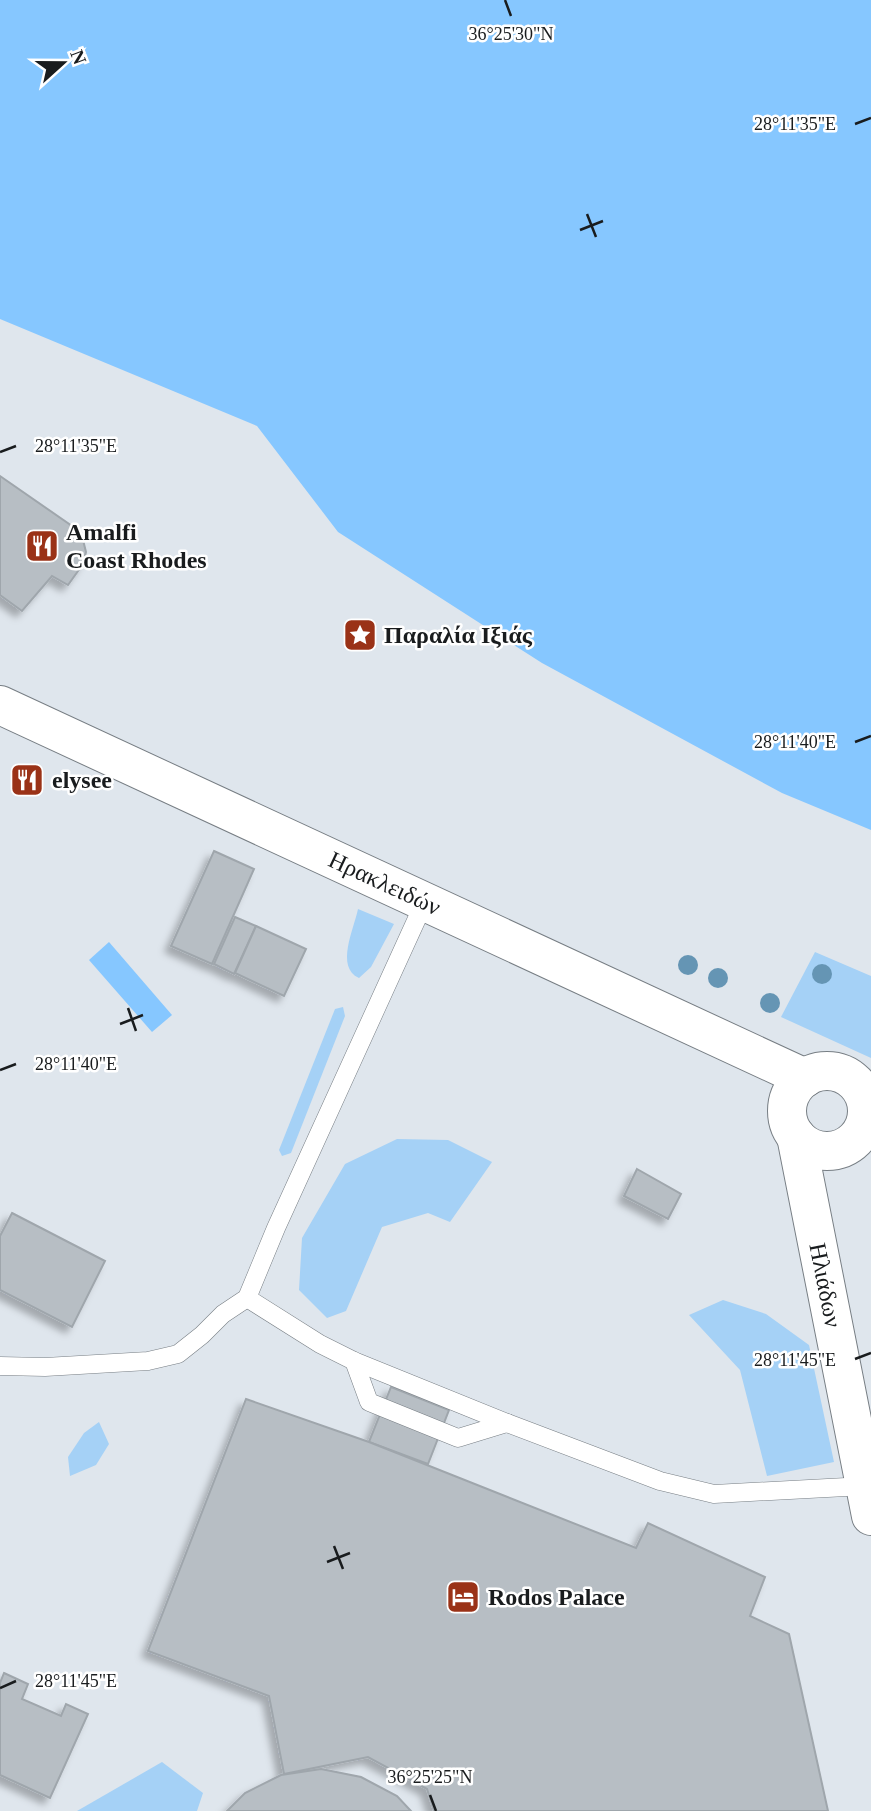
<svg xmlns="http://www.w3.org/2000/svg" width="871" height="1811" font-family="Georgia,serif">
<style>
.green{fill:#a5d1f6}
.water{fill:#86c7ff}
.building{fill:#b7bec4;stroke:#9fa6ac;stroke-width:2;filter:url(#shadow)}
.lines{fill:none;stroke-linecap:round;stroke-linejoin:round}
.lane-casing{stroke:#777e84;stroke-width:19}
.secondary-casing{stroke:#777e84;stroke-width:40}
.lane{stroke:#fff;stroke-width:18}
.secondary{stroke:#fff;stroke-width:38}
.tree{fill:#6595b4}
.ticks{fill:none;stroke:#191c1e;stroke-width:2.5}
.labels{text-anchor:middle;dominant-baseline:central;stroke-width:5;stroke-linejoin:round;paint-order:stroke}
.poi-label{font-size:24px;font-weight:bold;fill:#191c1e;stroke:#fff;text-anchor:start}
.street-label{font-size:24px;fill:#191c1e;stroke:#fff}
.ticks-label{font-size:18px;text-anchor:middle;fill:#191c1e;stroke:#fff;stroke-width:5;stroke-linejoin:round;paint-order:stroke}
</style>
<defs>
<filter id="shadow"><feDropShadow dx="-6" dy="6" stdDeviation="3.5" flood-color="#0004"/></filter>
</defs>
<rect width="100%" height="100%" fill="#dfe6ed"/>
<!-- green -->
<g class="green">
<path d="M 358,909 L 394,924 L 371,967 L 359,978 C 335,967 354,929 358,909 Z"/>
<path d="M 815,952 L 871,976 L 871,1058 L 781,1017 Z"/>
<path d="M 343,1007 L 345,1016 L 291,1153 L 282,1156 L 279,1150 L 335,1009 Z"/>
<path d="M 397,1139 L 448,1140 L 492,1162 L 450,1222 L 428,1213 L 382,1227 L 346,1311 L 327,1318 L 299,1290 L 302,1238 L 345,1164 Z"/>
<path d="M 723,1300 L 766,1314 L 809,1345 L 834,1462 L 767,1476 L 740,1370 L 689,1315 Z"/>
<path d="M 99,1422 L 109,1444 L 96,1465 L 70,1476 L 68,1457 L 84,1433 Z"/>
<path d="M 162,1762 L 203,1793 L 197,1811 L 77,1811 Z"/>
</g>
<!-- water -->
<g class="water">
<path d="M 0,0 L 871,0 L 871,830 L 782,793 L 542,663 L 338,532 L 257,426 L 0,319 Z"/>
<path d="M 109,942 L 172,1015 L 152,1032 L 89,960 Z"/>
</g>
<!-- building -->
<g class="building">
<path d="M 0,476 L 72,526 L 83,540 L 86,552 L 83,564 L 68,585 L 52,576 L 22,611 L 0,595 Z"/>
<path d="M 214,851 L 254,869 L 212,964 L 171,946 Z"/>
<path d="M 235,917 L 256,926 L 234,974 L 214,964 Z"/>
<path d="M 256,926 L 306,949 L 284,996 L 235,973 Z"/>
<path d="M 637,1169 L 681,1194 L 668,1219 L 624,1196 Z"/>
<path d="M 12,1213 L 105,1261 L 72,1327 L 0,1290 L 0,1236 Z"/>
<path d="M 391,1387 L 449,1410 L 428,1464 L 369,1442 Z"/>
<path d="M 246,1399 L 369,1442 L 636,1548 L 648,1523 L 765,1577 L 750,1616 L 789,1634 L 828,1811 L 434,1811 L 427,1789 L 368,1757 L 284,1774 L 269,1696 L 148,1651 Z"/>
<path d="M 4,1673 L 28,1684 L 22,1699 L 61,1716 L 66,1704 L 88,1714 L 50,1798 L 0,1775 L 0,1683 Z"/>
<path d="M 321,1769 L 361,1777 L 397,1796 L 411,1811 L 227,1811 L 245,1793 L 281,1775 Z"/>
</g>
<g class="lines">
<defs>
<g id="lane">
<path d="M 247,1298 L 320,1344 L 354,1361 L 507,1423 L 660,1481 L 714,1494 L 865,1486"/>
<path d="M 354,1361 L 369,1402 L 458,1438 L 507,1423"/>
<path d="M 0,1366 L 45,1367 L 148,1361 L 178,1354 L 202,1335 L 223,1314 L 247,1298 L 276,1228 L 425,901"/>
</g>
<g id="secondary">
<path id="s1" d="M 0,705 L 805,1078"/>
<circle cx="827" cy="1111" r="40"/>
<path id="s2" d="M 796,1136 L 871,1516"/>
</g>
</defs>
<!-- lane casing -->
<use href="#lane" class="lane-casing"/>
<!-- secondary casing -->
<use href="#secondary" class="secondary-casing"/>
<!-- lane -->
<use href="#lane" class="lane"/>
<!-- secondary -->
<use href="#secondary" class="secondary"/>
</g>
<!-- trees -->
<g class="tree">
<circle cx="688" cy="965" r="10"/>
<circle cx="822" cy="974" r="10"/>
<circle cx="718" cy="978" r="10"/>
<circle cx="770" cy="1003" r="10"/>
</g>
<!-- ticks -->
<path class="ticks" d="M 505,0 L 511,16M 855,124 L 871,118M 587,214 L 596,237M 580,230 L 603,221M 0,452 L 16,446M 855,742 L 871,736M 128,1008 L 136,1031M 120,1024 L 143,1015M 0,1070 L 16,1064M 855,1359 L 871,1353M 334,1546 L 343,1569M 327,1562 L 350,1553M 0,1688 L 16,1681M 430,1795 L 436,1811"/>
<!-- icons -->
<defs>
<symbol id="restaurant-square" viewBox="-11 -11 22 22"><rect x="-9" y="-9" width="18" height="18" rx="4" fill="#9a3217" stroke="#fff"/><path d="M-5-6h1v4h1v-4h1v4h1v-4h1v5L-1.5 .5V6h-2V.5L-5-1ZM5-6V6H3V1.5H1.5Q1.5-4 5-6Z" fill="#fff"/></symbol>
<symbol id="sight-square" viewBox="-11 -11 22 22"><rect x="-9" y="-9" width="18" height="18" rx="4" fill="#9a3217" stroke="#fff"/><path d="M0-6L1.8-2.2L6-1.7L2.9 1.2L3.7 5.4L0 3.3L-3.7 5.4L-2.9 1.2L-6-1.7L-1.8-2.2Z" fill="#fff"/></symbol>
<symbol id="hotel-square" viewBox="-11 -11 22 22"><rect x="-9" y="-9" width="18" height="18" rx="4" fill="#9a3217" stroke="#fff"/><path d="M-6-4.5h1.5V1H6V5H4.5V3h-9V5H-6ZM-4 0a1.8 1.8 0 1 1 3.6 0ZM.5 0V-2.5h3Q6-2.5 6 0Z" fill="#fff"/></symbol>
</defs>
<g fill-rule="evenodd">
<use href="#restaurant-square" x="23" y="527" width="38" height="38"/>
<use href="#sight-square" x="341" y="616" width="38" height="38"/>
<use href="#restaurant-square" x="8" y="761" width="38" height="38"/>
<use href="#hotel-square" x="444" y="1578" width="38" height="38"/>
</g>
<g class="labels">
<!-- poi labels -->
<g class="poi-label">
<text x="66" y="532">Amalfi<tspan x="66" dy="28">Coast Rhodes</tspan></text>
<text x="384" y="635">Παραλία Ιξιάς</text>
<text x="52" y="780">elysee</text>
<text x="488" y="1597">Rodos Palace</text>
</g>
<!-- street labels -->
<g class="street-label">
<text stroke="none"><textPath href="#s1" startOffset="424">Ηρακλειδών</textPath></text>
<text stroke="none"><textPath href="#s2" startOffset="152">Ηλιάδων</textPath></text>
</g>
</g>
<g class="ticks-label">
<text x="511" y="40">36°25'30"N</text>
<text x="795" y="130">28°11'35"E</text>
<text x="76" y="452">28°11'35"E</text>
<text x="795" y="748">28°11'40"E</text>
<text x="76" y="1070">28°11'40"E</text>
<text x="795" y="1366">28°11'45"E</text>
<text x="76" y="1687">28°11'45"E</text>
<text x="430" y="1783">36°25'25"N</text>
</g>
<!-- north arrow -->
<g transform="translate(63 63) rotate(69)" stroke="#ffffff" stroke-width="5" paint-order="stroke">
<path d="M0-5L12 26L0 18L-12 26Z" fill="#191c1e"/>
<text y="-10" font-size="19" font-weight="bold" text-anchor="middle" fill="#191c1e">N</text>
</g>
</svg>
